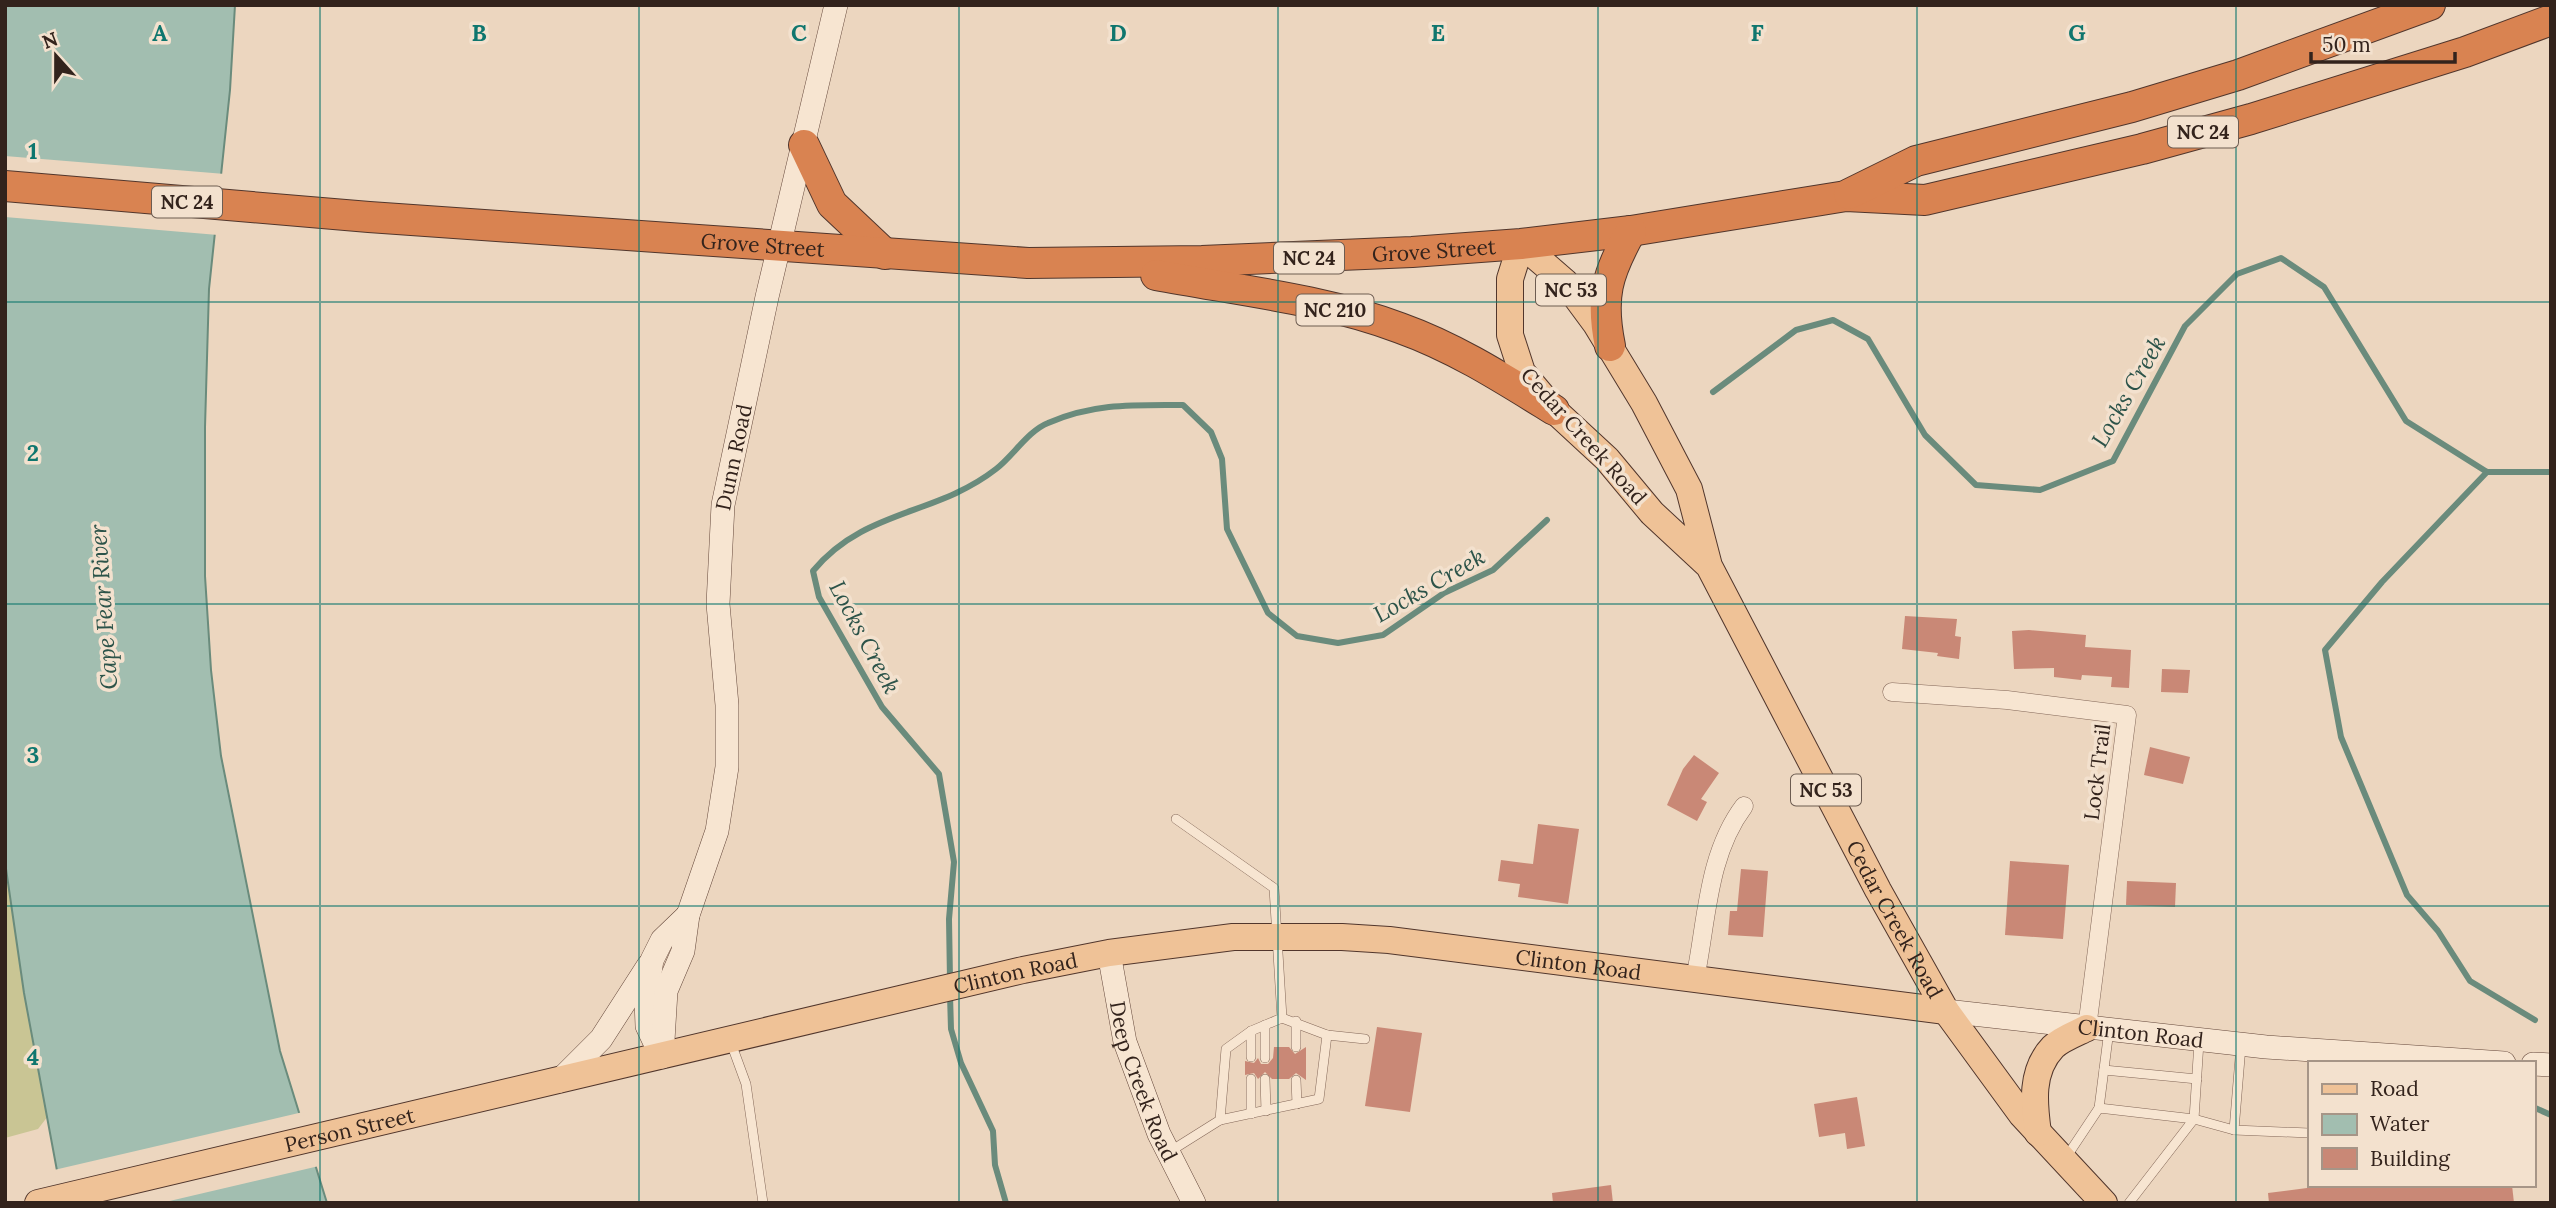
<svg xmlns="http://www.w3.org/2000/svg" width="2556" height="1208" font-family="Lora,serif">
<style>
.green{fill:#c9c594}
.water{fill:#a2beb0;stroke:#6a8b7c;stroke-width:2}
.pier{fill:#ecd6bf}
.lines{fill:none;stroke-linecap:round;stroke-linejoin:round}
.stream{stroke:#6a8b7c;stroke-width:6}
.building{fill:#c98876}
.lane-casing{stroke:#836758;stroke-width:10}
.street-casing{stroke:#836758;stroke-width:19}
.secondary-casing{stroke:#65483b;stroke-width:24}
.primary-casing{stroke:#51362c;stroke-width:28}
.highway-casing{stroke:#51362c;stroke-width:32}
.lane{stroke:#f7e5d1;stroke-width:9}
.street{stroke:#f7e5d1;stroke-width:18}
.secondary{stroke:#f7e5d1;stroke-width:23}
.primary{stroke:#efc297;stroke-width:26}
.highway{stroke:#d98351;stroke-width:30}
.grid{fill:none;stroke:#0f766e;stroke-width:2;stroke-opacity:0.55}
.labels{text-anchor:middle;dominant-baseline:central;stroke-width:7;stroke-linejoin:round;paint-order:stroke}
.shield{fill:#f3e1ce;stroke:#6d5c51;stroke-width:2}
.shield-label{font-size:19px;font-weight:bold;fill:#33231c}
.street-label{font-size:21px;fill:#33231c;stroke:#f3e1ce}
.water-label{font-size:23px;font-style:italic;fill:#2c5349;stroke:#f3e1ce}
.grid-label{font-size:23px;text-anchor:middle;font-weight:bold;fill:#0f766e;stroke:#f3e1ce;stroke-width:7;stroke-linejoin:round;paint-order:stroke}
</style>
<rect width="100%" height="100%" fill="#ecd6bf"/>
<!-- green -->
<path class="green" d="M 5,862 L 24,993 L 48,1116 L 38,1129 L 5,1138 Z"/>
<!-- water -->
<path class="water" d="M 5,5 L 235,5 L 230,90 L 209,289 L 205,427 L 205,576 L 211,670 L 221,756 L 280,1051 L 327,1203 L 63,1203 L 24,993 L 5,862 Z"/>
<!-- pier -->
<g class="pier">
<path d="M 5,156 L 225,174 L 218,235 L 5,217 Z"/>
<path d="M 303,1112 L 319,1166 L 161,1203 L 60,1203 L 54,1170 Z"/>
</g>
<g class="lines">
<!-- stream -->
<g class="stream">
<path d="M 1713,392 L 1796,330 L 1833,320 L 1868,339 L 1925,435 L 1976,485 L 2040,490 L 2113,461 L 2185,326 L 2237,274 L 2281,258 L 2324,287 L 2406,421 L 2487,472 L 2551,472"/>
<path d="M 2487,472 L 2382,582 L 2325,650 L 2341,737 L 2407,895 L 2438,931 L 2470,981 L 2535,1020"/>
<path d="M 950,980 L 949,919 L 954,862 L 939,774 L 882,707 L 819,597 L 813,571 C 864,509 936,516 996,469 C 1013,456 1028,431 1048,423 C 1094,403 1134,405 1183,405 L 1211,432 L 1222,459 L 1227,529 L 1268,613 L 1297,636 L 1338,643 L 1383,635 L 1444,593 L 1493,570 L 1547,520"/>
<path d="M 950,995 L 951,1029 L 961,1063 L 993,1131 L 995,1165 L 1006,1203"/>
<path d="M 2533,1107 L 2551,1115"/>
</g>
</g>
<!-- building -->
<g class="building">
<path d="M 1905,616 L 1957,619 L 1955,636 L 1961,637 L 1959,659 L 1937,656 L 1938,653 L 1902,649 Z"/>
<path d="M 2029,630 L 2086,635 L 2085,647 L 2131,650 L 2129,688 L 2111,687 L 2112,677 L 2082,675 L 2081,680 L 2054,677 L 2054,668 L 2014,669 L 2012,631 Z"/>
<path d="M 2162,669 L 2190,670 L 2188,693 L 2161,692 Z"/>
<path d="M 2150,747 L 2190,757 L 2183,784 L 2144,775 Z"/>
<path d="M 1694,755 L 1719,773 L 1701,799 L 1707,802 L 1697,821 L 1667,805 L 1683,769 Z"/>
<path d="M 1538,824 L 1579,829 L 1568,904 L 1518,897 L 1520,884 L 1498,881 L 1501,860 L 1533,864 Z"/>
<path d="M 2010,861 L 2069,865 L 2063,939 L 2005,935 Z"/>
<path d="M 1741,869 L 1768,871 L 1763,937 L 1728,935 L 1730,911 L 1737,911 Z"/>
<path d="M 2127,881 L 2176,883 L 2175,907 L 2126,905 Z"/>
<path d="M 1377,1027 L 1422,1033 L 1410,1112 L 1365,1106 Z"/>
<path d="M 1274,1047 L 1289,1047 L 1295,1054 L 1306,1047 L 1306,1080 L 1296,1073 L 1289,1079 L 1272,1079 L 1265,1072 L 1258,1079 L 1254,1073 L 1245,1075 L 1245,1061 L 1254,1063 L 1258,1058 L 1261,1064 L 1268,1064 L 1273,1058 Z"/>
<path d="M 1857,1097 L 1865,1146 L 1847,1149 L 1845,1133 L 1819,1137 L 1814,1104 Z"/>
<path d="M 1611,1185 L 1613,1203 L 1553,1203 L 1552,1193 Z"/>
<path d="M 2330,1185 L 2512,1185 L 2514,1203 L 2269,1203 L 2268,1193 Z"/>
</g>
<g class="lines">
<defs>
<g id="lane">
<path d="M 1296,1021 L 1296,1047"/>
<path d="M 1251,1031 L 1251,1057"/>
<path d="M 1327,1035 L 1365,1039"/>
<path d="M 731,1043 L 746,1084 L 763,1203"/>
<path d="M 1265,1058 L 1265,1025"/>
<path d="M 2104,1070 L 2197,1079"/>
<path d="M 1265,1079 L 1266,1111"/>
<path d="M 1296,1080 L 1297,1104"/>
<path d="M 2099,1108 L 2109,1030"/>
<path d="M 1251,1114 L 1251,1079"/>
<path d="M 1220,1120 L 1319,1099 L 1327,1035 L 1282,1018"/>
<path d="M 2234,1130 L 2241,1046"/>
<path d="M 1169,1152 L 1220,1120 L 1226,1049 L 1251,1031 L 1282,1018 L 1274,888 L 1176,819"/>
<path d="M 2065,1159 L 2099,1108 L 2194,1119 L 2199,1042"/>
<path d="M 2129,1203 L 2194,1119 L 2234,1130 L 2309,1133"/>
</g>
<g id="street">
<path d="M 1892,692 L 2007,700 L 2127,715 L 2087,1028"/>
<path d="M 1695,979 C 1707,921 1707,855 1744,806"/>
</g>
<g id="secondary">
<path id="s1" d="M 1109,953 L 1125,1042 L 1159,1134 L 1194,1203"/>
<path id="s2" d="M 1946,1011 L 2266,1047 L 2504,1063"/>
<path d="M 661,1056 L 647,1026 L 646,999 L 652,960 L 662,940 L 688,915"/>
<path id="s3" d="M 662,1057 L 666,991 L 683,951 L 688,915 L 717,831 L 727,767 L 727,705 L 718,604 L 723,505 L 767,297 L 836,5"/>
<path d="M 2533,1064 L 2551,1065"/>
<path d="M 559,1081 L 601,1039 L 648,966"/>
</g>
<g id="primary">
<path id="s4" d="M 1709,566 L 1652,513 L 1607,459 L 1554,410 L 1522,372 L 1510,335 L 1510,279 L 1521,244 L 1565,282 L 1596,324 L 1644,403 L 1689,489 L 1709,566 L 1878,890 L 1946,1011 L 2022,1115 L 2104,1203"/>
<path d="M 2038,1133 C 2034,1104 2030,1071 2053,1047 C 2061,1039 2077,1033 2087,1028"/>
<path id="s5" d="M 38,1203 L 1023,970 L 1109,953 L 1233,937 L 1342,937 L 1389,940 L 1946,1011"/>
</g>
<g id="highway">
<path d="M 804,145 L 832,204 L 885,254"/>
<path id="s6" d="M 5,186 L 369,217 L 1028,263 L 1202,261 L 1412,252 L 1521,244 L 1631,231 L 1846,196 L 1925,200 L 2142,149 L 2251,119 L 2465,52 L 2551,20"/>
<path d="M 1849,194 L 1916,161 L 2132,107 L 2238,75 L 2430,5"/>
<path d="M 1156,275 C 1236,290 1323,299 1400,328 C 1456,348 1504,379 1554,410"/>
<path d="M 1610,346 C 1600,297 1607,274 1631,231"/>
</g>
</defs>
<!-- lane casing -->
<use href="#lane" class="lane-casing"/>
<!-- street casing -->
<use href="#street" class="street-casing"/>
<!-- secondary casing -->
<use href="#secondary" class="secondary-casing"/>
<!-- primary casing -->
<use href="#primary" class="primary-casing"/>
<!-- highway casing -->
<use href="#highway" class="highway-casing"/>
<!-- lane -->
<use href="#lane" class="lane"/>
<!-- street -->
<use href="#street" class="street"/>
<!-- secondary -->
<use href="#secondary" class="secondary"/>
<!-- primary -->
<use href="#primary" class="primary"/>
<!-- highway -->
<use href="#highway" class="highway"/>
</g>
<!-- grid -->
<path class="grid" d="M 320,5 L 320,1203M 639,5 L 639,1203M 959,5 L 959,1203M 1278,5 L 1278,1203M 1598,5 L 1598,1203M 1917,5 L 1917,1203M 2236,5 L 2236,1203M 5,302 L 2551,302M 5,604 L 2551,604M 5,906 L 2551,906"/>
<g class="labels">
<!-- shield labels -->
<g class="shield">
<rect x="2168" y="116.5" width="70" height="31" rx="5"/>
<rect x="152" y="186.5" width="70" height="31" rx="5"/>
<rect x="1274" y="242.5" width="70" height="31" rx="5"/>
<rect x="1536" y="274.5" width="70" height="31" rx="5"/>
<rect x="1296.5" y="294.5" width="77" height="31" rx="5"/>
<rect x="1791" y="774.5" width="70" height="31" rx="5"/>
</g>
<g class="shield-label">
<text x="2203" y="132">NC 24</text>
<text x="187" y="202">NC 24</text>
<text x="1309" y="258">NC 24</text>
<text x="1571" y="290">NC 53</text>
<text x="1335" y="310">NC 210</text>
<text x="1826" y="790">NC 53</text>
</g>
<!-- street labels -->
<g class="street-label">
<text stroke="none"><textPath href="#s6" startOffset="760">Grove Street</textPath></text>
<text stroke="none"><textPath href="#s6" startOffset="1432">Grove Street</textPath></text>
<text transform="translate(1584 436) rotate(48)">Cedar Creek Road</text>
<text stroke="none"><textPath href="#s3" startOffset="611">Dunn Road</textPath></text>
<text transform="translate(2097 772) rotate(-83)">Lock Trail</text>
<text stroke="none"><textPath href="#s4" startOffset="1180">Cedar Creek Road</textPath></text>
<text stroke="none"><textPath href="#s5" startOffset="1572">Clinton Road</textPath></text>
<text stroke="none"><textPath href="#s5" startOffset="1004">Clinton Road</textPath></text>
<text stroke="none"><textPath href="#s2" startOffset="196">Clinton Road</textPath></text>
<text stroke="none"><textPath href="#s1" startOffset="133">Deep Creek Road</textPath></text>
<text stroke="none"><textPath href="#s5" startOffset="320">Person Street</textPath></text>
</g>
<!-- water labels -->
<g class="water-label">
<text transform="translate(2128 391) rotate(-60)">Locks Creek</text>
<text transform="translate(1429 585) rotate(-30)">Locks Creek</text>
<text transform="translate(103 607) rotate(-94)">Cape Fear River</text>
<text transform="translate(865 637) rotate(62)">Locks Creek</text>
</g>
</g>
<g class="grid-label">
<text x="160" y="41">A</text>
<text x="479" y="41">B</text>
<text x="799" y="41">C</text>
<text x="1118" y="41">D</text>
<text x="1438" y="41">E</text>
<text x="1757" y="41">F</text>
<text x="2077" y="41">G</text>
<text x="33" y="159">1</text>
<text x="33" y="461">2</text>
<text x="33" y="763">3</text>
<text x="33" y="1065">4</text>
</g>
<!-- border -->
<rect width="2556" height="1208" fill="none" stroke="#33231c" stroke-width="14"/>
<!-- legend -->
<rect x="2308" y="1061" width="228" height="126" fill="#f3e1ce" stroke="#a69587" stroke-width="2"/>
<rect x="2322" y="1084" width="35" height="10" fill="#efc297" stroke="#a69587" stroke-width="2"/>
<text x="2370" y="1096" font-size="21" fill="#33231c">Road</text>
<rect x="2322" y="1114" width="35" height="21" fill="#a2beb0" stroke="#a69587" stroke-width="2"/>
<text x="2370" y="1131" font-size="21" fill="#33231c">Water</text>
<rect x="2322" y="1148" width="35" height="21" fill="#c98876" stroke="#a69587" stroke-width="2"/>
<text x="2370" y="1166" font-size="21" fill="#33231c">Building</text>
<!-- north arrow -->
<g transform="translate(56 56) rotate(339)" stroke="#f3e1ce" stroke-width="5" paint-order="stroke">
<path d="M0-5L12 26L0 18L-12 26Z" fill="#33231c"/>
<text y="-10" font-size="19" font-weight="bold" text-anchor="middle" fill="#33231c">N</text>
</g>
<!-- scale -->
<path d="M2311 52v10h144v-10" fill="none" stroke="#33231c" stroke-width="3.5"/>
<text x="2322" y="52" font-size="21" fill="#33231c" stroke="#f3e1ce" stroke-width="5" paint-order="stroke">50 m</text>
</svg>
